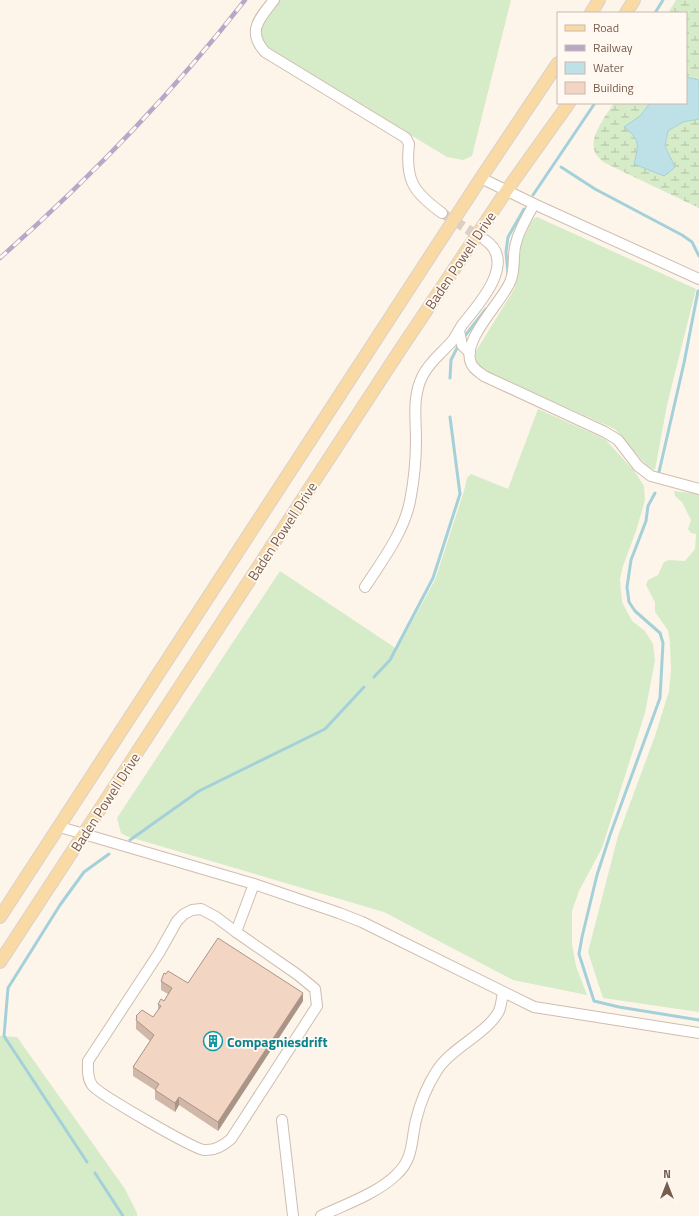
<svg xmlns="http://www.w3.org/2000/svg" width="699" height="1216" font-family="'Titillium Web',sans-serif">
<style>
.grass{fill:#d6ebc8}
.wetland{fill:url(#wetland-marsh)}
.water{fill:#bee1e7;stroke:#a4d1d9}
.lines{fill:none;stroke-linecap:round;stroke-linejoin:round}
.stream{stroke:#a4d1d9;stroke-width:3}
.minor-tunnel{stroke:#dccfc3;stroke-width:10;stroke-dasharray:10 5;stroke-linecap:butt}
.minor-casing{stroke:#cfbdaf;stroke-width:12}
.major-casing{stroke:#d9d1cd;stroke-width:14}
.minor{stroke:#fff;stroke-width:10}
.major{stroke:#fadaa4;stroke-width:12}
.rail-casing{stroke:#b9a7c8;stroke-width:4.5}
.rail{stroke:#fff9f1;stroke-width:3;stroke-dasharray:9;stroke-linecap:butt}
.wall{fill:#d0b7a7}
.shaded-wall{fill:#a99588}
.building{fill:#f2d5c2;stroke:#a99588}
.labels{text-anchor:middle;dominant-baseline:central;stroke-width:3.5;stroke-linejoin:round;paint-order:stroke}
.street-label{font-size:14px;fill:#785c4d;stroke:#fff9f1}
.culture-label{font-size:14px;font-weight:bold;fill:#0d838f;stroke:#fff9f1;text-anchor:start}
</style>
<defs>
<pattern id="wetland-marsh" width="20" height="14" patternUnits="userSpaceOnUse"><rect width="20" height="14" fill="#d6ebc8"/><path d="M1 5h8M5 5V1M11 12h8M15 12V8" fill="none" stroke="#b2c2a5"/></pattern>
</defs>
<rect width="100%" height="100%" fill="#fdf5ea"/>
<!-- grass -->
<g class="grass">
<path d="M 279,0 L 511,0 L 472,156 L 463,160 L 447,157 L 264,46 L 260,40 L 262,22 Z"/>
<path d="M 537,217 L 696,289 L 667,405 L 655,470 L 648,467 L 640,458 L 615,429 L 482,370 L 475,361 L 476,351 L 515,288 L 522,242 L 533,219 Z"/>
<path d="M 538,409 L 605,439 L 635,472 L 644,486 L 645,500 L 636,531 L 623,566 L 620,579 L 622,602 L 632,621 L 645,631 L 653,644 L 655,660 L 645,713 L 602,848 L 579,891 L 572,911 L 572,944 L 576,966 L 587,995 L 513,980 L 384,912 L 126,836 L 121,833 L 117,818 L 280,571 L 397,649 L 435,580 L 464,491 L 467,478 L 471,474 L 508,489 Z"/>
<path d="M 674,491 L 699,494 L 699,1012 L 603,998 L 588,952 L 618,836 L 655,736 L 669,691 L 671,671 L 670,642 L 668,630 L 655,612 L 655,602 L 646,585 L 648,580 L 658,575 L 664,562 L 669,560 L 685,561 L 695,549 L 696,534 L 691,533 L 688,529 L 691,520 L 682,502 L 675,496 Z"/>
<path d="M 0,1036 L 17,1037 L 125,1189 L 137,1213 L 137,1216 L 0,1216 Z"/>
</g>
<!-- wetland -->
<g class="wetland">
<path d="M 676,0 L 699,0 L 699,80 L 686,77 L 686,13 L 668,13 Z"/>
<path d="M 614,103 L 650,103 L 640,116 L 634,135 L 639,147 L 675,167 L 665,146 L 668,131 L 683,122 L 699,119 L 699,208 L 605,163 C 602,161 598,157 596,154 C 587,138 606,116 614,103 Z"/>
</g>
<!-- water -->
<path class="water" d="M 686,77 L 699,80 L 699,119 L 683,122 L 668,131 L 665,146 L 675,167 L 664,176 L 634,164 C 639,145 640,139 624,127 L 640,116 L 650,103 L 686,103 Z"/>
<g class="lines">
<!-- stream -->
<g class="stream">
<path d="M 655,13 L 663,0"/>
<path d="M 561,167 L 595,189 L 682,235 L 692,242 L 699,256"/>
<path d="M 533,195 L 595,103"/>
<path d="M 508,274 L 506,252 L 508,237 L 524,209"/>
<path d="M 464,337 L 486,309"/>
<path d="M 450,378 L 451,360 L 458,346"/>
<path d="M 659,472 L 684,363 L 698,291"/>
<path d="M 655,493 L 648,506 L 646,521 L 631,560 L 627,587 L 629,602 L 635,611 L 660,633 L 663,643 L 660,698 L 610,835 L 597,875 L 582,937 L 579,954 L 594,1001 L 619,1007 L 699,1020"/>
<path d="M 374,677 L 390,660 L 433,578 L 460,494 L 450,417"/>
<path d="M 130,840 L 199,791 L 325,729 L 364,687"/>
<path d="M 87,1162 L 4,1036 L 8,988 L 60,905 L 84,872 L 109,854"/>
<path d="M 95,1173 L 123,1216"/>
</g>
<!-- minor-tunnel -->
<path class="minor-tunnel" d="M 442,213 L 483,239"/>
<defs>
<g id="minor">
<path d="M 274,0 C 260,18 246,31 265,52 L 406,138 L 409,144 C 405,180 413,192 442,213"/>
<path d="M 481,178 L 534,204 L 699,279"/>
<path d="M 534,204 C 528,216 519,230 516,243 C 512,255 516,270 510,282 C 502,302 461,340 471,363 C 473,369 479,372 484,376 L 605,432 L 618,440 L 638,466 L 651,476 L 699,489"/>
<path d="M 459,331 L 462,345 L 470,353"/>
<path d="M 365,587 C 382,561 404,532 410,501 C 414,481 416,460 416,440 C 416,417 412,396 423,375 C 430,361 443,352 453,340 C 456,336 459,330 462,325 C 478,305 518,262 485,240"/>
<path d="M 60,827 L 254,884 L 339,913 L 362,922 L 534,1007 L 699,1033"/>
<path d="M 236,932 L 298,975 L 315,989 L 317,1006 L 231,1139 C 223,1146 215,1151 204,1150 C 194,1149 98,1094 92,1085 C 87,1078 88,1069 88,1061 L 159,953 L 177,921 L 184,914 L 192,910 L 201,909 L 216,917 L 236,932 L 254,884"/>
<path d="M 282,1120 L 293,1216"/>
<path d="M 321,1216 C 346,1204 376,1194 396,1175 C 414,1159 411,1140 416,1120 C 420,1104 427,1086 436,1072 C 450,1048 487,1034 499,1011 C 501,1006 502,998 503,993"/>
</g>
<g id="major">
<path d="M 591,13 L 599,0"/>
<path d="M 626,13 L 634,0"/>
<path d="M 0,917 L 481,178 L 558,63"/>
<path d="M 0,962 L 400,350 L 507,190 L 569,103"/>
</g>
</defs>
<!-- minor casing -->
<use href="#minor" class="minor-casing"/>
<!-- major casing -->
<use href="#major" class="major-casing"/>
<!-- minor -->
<use href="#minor" class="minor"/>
<!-- major -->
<use href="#major" class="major"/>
<defs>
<path id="rail" d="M 0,258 C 89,179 172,94 245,0"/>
</defs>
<!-- rail casing -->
<use href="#rail" class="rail-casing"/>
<!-- rail -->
<use href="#rail" class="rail"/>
</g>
<!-- wall -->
<path class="wall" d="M 161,981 L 188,983 L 303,1001 L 218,1131 L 179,1105 L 175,1112 L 155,1099 L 155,1090 L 133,1076 L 133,1067 L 150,1041 L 136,1029 L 136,1016 L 153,1017 L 158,1011 L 158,1004 L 164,1001 L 168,994 L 161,990 Z"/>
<!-- shaded-wall -->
<g class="shaded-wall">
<path d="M 303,993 L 303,1001 L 218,1131 L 218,1122 Z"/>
<path d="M 179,1097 L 179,1105 L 175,1112 L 175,1103 Z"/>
</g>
<!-- building -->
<path class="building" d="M 218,938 L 303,993 L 218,1122 L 179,1097 L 175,1103 L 155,1090 L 159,1084 L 133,1067 L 154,1035 L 136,1020 L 137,1017 L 136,1016 L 142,1010 L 153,1017 L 161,1006 L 158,1004 L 161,999 L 164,1001 L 172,988 L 161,981 L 164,973 L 166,974 L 168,971 L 188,983 Z"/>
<!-- icons -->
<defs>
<symbol id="building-ring" viewBox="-11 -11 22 22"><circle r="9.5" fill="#fff9f1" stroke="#0f9aa8" stroke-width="1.5"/><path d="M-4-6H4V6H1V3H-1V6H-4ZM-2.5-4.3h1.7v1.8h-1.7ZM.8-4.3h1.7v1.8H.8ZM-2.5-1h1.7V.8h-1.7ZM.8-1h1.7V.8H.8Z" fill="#0f9aa8"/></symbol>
</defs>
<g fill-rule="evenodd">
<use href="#building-ring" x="202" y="1030" width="22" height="22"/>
</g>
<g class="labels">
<!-- street labels -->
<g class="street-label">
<text transform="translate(460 260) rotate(-56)">Baden Powell Drive</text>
<text transform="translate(282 531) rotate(-57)">Baden Powell Drive</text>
<text transform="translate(105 802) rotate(-57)">Baden Powell Drive</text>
</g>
<!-- culture labels -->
<g class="culture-label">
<text x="227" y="1041">Compagniesdrift</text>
</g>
</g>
<!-- legend -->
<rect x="557" y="12" width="130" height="92" fill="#fff9f1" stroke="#c9baaf"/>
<rect x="565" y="25" width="20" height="6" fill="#fadaa4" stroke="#c9baaf"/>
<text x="593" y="32" font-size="12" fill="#785c4d">Road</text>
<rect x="565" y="45" width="20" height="6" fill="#b9a7c8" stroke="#c9baaf"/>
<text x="593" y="52" font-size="12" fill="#785c4d">Railway</text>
<rect x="565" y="62" width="20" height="12" fill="#bee1e7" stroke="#c9baaf"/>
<text x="593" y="72" font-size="12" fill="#785c4d">Water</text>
<rect x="565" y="82" width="20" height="12" fill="#f2d5c2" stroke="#c9baaf"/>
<text x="593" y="92" font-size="12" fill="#785c4d">Building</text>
<!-- north arrow -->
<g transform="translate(667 1184)" stroke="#fff9f1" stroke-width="3" paint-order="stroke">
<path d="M0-3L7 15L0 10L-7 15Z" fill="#785c4d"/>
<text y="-6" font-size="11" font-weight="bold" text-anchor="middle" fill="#785c4d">N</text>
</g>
</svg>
